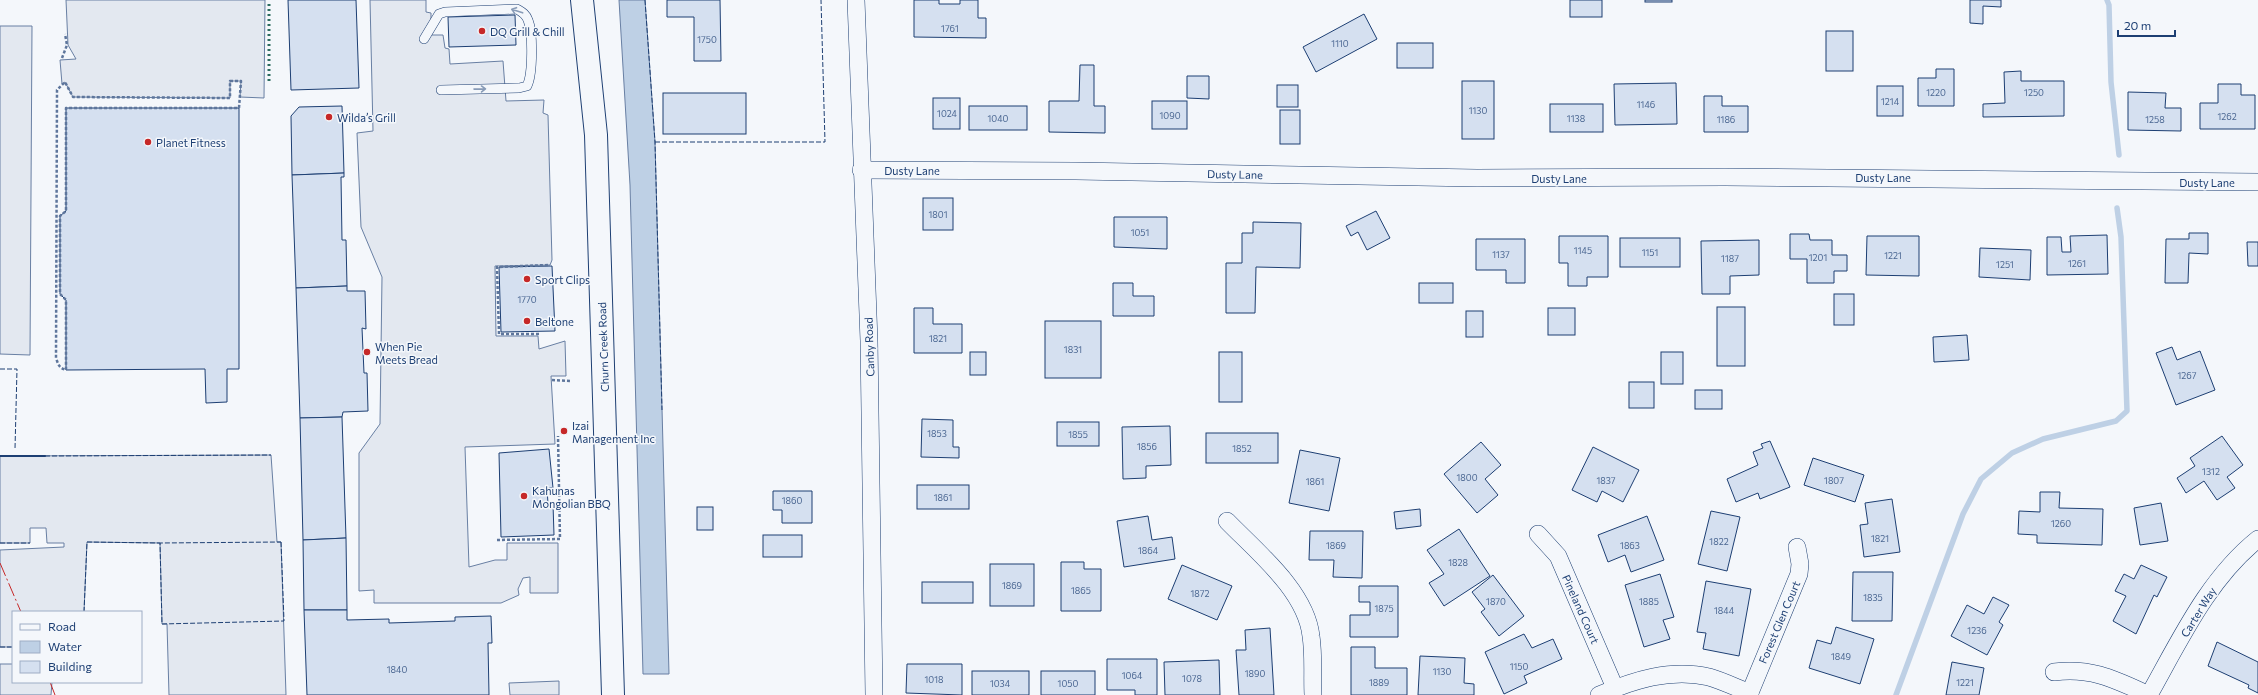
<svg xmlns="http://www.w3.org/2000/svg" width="2258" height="695" font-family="Commissioner,sans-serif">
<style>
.parking{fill:#e3e8f0;stroke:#687fa3}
.water{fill:#bed0e5;stroke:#687fa3}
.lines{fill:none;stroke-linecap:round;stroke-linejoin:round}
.stream{stroke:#bed0e5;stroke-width:5.5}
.building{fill:#d5e0f0;stroke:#1d3f73}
.lane-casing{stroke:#1d3f73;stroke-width:10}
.street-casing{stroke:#1d3f73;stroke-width:18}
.secondary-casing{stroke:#1d3f73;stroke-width:24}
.path{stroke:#5e769c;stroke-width:2.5;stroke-dasharray:3 2;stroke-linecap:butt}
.lane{stroke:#f4f7fb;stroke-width:9}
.street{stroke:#f4f7fb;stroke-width:17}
.secondary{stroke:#f4f7fb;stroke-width:22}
.hedge{stroke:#2c6c60;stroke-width:3;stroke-dasharray:2 3;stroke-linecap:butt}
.fence{stroke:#1d3f73;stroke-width:1;stroke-dasharray:5 2;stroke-linecap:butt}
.wall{stroke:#1d3f73;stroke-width:2}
.power{stroke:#c62828;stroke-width:1;stroke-dasharray:14 3 2 3;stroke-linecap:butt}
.oneway{stroke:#889bb7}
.poi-dot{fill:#c62828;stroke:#f4f7fb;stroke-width:1.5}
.labels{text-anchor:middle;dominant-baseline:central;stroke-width:3;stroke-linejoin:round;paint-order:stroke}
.number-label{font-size:9px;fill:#4b6792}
.poi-label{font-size:11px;fill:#1d3f73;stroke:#f4f7fb;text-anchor:start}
.street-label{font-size:11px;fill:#1d3f73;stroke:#f4f7fb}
</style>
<rect width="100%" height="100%" fill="#f4f7fb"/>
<!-- parking -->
<g class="parking">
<path d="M 66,0 L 265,0 L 264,98 L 240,97 L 241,81 L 230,81 L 230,98 L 73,97 L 65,82 L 62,84 L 60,60 L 76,59 L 68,45 Z"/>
<path d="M 370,0 L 426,0 L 426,12 L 431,13 L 431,35 L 443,35 L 445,48 L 449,49 L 450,64 L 503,61 L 506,101 L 544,100 L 543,113 L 548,115 L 552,260 L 550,265 L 495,266 L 496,336 L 538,336 L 539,349 L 565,341 L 566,376 L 551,376 L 555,444 L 465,447 L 469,567 L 495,560 L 507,560 L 507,543 L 558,543 L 558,593 L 530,593 L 530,577 L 523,578 L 518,589 L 519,595 L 501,603 L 374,603 L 374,590 L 359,591 L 359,453 L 380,424 L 382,277 L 361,227 L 357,133 L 373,131 Z"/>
<path d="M 0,26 L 32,26 L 30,355 L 0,354 Z"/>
<path d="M 271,455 L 277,542 L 281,542 L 286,695 L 169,695 L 167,624 L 162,624 L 160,543 L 87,542 L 84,612 L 13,612 L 13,647 L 0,647 L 0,550 L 64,547 L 64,543 L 47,543 L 46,528 L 30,528 L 30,543 L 0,543 L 0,456 Z"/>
<path d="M 0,664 L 13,664 L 13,682 L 52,682 L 51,695 L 0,695 Z"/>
<path d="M 559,681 L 559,695 L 510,695 L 509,683 Z"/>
</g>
<!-- water -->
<path class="water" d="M 619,0 L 645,0 L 655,142 L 669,674 L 643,674 L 630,185 Z"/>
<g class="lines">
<!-- stream -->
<g class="stream">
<path d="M 2107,0 L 2109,5 L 2111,82 L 2119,155"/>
<path d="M 1896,695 L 1963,514 L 1981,479 L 2012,453 L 2043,439 L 2116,421 L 2127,411 L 2121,237 L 2117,208"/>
</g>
</g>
<!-- building -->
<g class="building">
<path d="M 288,0 L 356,0 L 359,88 L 291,90 Z"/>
<path d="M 667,0 L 720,0 L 721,61 L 694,61 L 694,17 L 667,17 Z"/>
<path d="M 914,0 L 939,0 L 939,4 L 960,4 L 960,0 L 978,0 L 978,18 L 986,18 L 986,38 L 914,37 Z"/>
<rect x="1570" y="0" width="32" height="17"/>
<rect x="1645" y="0" width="27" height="2"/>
<path d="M 1970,0 L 2001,0 L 2001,7 L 1983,6 L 1983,24 L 1970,23 Z"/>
<path d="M 1364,14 L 1377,39 L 1316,72 L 1303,47 Z"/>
<path d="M 515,15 L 516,45 L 449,47 L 448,17 Z"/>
<rect x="1826" y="31" width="27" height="40"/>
<rect x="1397" y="43" width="36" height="25"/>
<path d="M 1080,65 L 1094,65 L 1094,106 L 1105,106 L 1105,133 L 1049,132 L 1049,101 L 1079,101 Z"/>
<path d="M 1936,69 L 1954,69 L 1954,106 L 1918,106 L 1918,78 L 1936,78 Z"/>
<path d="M 2021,71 L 2021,81 L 2064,81 L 2064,116 L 1983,117 L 1983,104 L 2005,103 L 2004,72 Z"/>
<path d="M 1187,76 L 1209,76 L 1209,99 L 1187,98 Z"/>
<rect x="1462" y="81" width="32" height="58"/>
<path d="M 1676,83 L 1677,124 L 1615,125 L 1614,84 Z"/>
<path d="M 2218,84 L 2241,84 L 2241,95 L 2255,95 L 2255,129 L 2200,129 L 2200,103 L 2218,103 Z"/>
<rect x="1277" y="85" width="21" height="22"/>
<rect x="1877" y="86" width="26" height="30"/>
<path d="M 2128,92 L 2166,93 L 2165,108 L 2181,108 L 2181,131 L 2128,130 Z"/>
<rect x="663" y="93" width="83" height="41"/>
<path d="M 1704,96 L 1722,96 L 1722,106 L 1748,106 L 1748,132 L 1704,132 Z"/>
<rect x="933" y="98" width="27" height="31"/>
<rect x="1152" y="101" width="35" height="28"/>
<rect x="1550" y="104" width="53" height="28"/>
<path d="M 342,106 L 344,173 L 292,175 L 291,116 L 299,107 Z"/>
<rect x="969" y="106" width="58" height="24"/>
<path d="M 66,108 L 239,108 L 239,369 L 227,369 L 227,402 L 206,403 L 205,369 L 66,370 L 66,300 L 60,294 L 60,216 L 66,211 Z"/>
<rect x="1280" y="110" width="20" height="34"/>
<path d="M 344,173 L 344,177 L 341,177 L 342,240 L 346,240 L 347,286 L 296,288 L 292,175 Z"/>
<rect x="923" y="198" width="30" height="32"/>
<path d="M 1376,211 L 1390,238 L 1367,250 L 1358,232 L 1351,236 L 1346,226 Z"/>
<path d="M 1114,217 L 1167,217 L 1167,249 L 1114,247 Z"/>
<path d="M 1253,222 L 1301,223 L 1300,268 L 1256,267 L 1255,313 L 1226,313 L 1226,263 L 1242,263 L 1242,233 L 1253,233 Z"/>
<path d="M 2189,233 L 2208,233 L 2208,254 L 2189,253 L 2188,283 L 2165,283 L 2166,239 L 2189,239 Z"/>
<path d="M 1790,234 L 1809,234 L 1810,240 L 1832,240 L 1832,255 L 1847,255 L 1847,271 L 1834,271 L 1834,283 L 1807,283 L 1807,259 L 1790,259 Z"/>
<path d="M 2107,235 L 2108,274 L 2047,275 L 2047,237 L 2061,237 L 2062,252 L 2071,252 L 2070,236 Z"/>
<path d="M 1559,236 L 1608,236 L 1608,277 L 1587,277 L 1587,286 L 1568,286 L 1568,263 L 1559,263 Z"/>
<path d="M 1867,236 L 1919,236 L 1919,276 L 1866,275 Z"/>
<rect x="1620" y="238" width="60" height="29"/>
<path d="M 1476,239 L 1525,239 L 1525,283 L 1506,283 L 1506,270 L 1476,270 Z"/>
<path d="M 1759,240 L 1759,275 L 1730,276 L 1730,294 L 1702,294 L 1701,241 Z"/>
<path d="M 2247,242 L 2258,242 L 2258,266 L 2248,266 Z"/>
<path d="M 1980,248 L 2031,250 L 2030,280 L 1979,277 Z"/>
<path d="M 552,266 L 555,331 L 501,332 L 499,267 Z"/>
<path d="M 1113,283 L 1133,283 L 1133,296 L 1154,296 L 1154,316 L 1113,316 Z"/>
<rect x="1419" y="283" width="34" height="20"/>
<path d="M 347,286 L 347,291 L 365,291 L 366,329 L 362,328 L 364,373 L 367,373 L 368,411 L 343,412 L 342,417 L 300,418 L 296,288 Z"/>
<rect x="1834" y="294" width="20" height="31"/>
<rect x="1717" y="307" width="28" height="59"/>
<path d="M 914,308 L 933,308 L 933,324 L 962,324 L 962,353 L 914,353 Z"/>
<rect x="1548" y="308" width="27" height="27"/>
<rect x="1466" y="311" width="17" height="26"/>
<rect x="1045" y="321" width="56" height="57"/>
<path d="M 1967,335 L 1969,360 L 1934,362 L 1933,337 Z"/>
<path d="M 2172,347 L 2177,360 L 2200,351 L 2215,390 L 2176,405 L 2156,353 Z"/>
<rect x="970" y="352" width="16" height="23"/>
<rect x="1219" y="352" width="23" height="50"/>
<rect x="1661" y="352" width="22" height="32"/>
<rect x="1629" y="382" width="25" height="26"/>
<rect x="1695" y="390" width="27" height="19"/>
<path d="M 342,417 L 346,538 L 303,540 L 300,418 Z"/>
<path d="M 922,419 L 953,420 L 953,447 L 959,447 L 959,458 L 921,457 Z"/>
<rect x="1057" y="422" width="42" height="24"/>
<path d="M 1170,426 L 1171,465 L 1146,466 L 1146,478 L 1123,479 L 1122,427 Z"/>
<rect x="1206" y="433" width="72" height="30"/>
<path d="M 2222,436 L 2243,465 L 2227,477 L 2235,488 L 2217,500 L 2204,481 L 2186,493 L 2177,478 L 2195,466 L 2190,458 Z"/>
<path d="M 1770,441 L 1790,487 L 1760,499 L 1758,493 L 1736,502 L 1727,479 L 1758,465 L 1753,452 L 1763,448 L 1761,444 Z"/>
<path d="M 1481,442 L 1501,465 L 1485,479 L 1498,495 L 1477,513 L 1444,474 Z"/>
<path d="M 1593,447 L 1639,470 L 1623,502 L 1602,491 L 1597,502 L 1572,490 Z"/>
<path d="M 549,449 L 553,488 L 547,488 L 548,504 L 553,504 L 554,535 L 501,537 L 499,453 Z"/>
<path d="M 1300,450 L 1340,458 L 1329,511 L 1289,503 Z"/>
<path d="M 1813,458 L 1864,475 L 1855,502 L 1804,485 Z"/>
<rect x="917" y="485" width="52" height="24"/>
<path d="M 773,491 L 812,491 L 812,523 L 782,523 L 782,510 L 773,510 Z"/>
<path d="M 2040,492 L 2060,492 L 2059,508 L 2103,509 L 2102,545 L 2037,543 L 2037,535 L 2018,534 L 2019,511 L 2040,512 Z"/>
<path d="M 1892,499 L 1900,552 L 1864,557 L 1860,525 L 1868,524 L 1865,503 Z"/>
<path d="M 2161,503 L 2168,541 L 2140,545 L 2134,508 Z"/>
<rect x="697" y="507" width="16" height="23"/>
<path d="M 1420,509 L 1421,526 L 1396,529 L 1394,512 Z"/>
<path d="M 1711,511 L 1740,517 L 1727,571 L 1698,564 Z"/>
<path d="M 1148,516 L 1152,540 L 1172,537 L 1175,559 L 1124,567 L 1117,521 Z"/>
<path d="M 1647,516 L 1664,560 L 1631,572 L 1625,555 L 1608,562 L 1598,535 Z"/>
<path d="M 1459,529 L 1490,576 L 1444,606 L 1429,583 L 1444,574 L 1427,550 Z"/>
<path d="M 1310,531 L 1363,531 L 1362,578 L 1333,577 L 1334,560 L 1309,560 Z"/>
<rect x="763" y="535" width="39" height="22"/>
<path d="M 346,538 L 347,610 L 304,610 L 303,540 Z"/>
<path d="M 1061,562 L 1084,562 L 1084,569 L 1101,569 L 1101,611 L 1061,611 Z"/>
<rect x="990" y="564" width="44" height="42"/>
<path d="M 1182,565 L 1232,586 L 1217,620 L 1168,599 Z"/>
<path d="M 2141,565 L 2167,577 L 2157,597 L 2154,595 L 2136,634 L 2113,621 L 2126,596 L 2115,591 L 2124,574 L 2134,579 Z"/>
<path d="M 1853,572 L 1893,572 L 1892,621 L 1852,621 Z"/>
<path d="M 1660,574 L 1674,617 L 1663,620 L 1670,639 L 1644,647 L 1625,585 Z"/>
<path d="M 1493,575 L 1524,616 L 1499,636 L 1481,612 L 1485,609 L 1472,592 Z"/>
<path d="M 1706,581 L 1751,589 L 1739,656 L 1703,649 L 1706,633 L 1697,632 Z"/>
<rect x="922" y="582" width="51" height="21"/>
<path d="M 1359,586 L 1398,586 L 1398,637 L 1350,637 L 1350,615 L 1370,615 L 1370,602 L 1359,602 Z"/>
<path d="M 1993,597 L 2009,605 L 1999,622 L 2003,625 L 1987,655 L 1951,636 L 1967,605 L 1984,614 Z"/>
<path d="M 304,610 L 347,610 L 347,620 L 389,619 L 389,623 L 455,621 L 455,617 L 491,616 L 492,643 L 488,643 L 489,695 L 307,695 Z"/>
<path d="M 1836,627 L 1874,639 L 1860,684 L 1809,668 L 1817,640 L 1831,644 Z"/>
<path d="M 1270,628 L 1274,695 L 1239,695 L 1236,650 L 1246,650 L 1245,630 Z"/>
<path d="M 1524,634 L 1532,648 L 1553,639 L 1562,659 L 1524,676 L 1527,683 L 1504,694 L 1485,652 Z"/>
<path d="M 2217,642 L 2258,662 L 2258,693 L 2248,688 L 2249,685 L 2208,666 Z"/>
<path d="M 1351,647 L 1375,647 L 1375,668 L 1407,668 L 1407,695 L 1351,695 Z"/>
<path d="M 1420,656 L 1465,658 L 1464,683 L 1474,684 L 1474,695 L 1418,695 Z"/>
<path d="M 1107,659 L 1157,659 L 1157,695 L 1135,695 L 1135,690 L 1107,690 Z"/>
<path d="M 1219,660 L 1220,695 L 1165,695 L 1164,662 Z"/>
<path d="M 1952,662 L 1984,668 L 1979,695 L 1946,695 Z"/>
<path d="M 907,664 L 962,664 L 962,695 L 906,693 Z"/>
<rect x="972" y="671" width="57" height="24"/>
<rect x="1041" y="671" width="54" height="24"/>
</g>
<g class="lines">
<defs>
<path id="lane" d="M 424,39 L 439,14 L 445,12 L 517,9 C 522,12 526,14 528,20 C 533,32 533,74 527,86 L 519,88 L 441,90"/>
<g id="street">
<path d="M 856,0 L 869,341 L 874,695"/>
<path d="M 861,170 L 1076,171 L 1477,178 L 1725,177 L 2258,182"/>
<path d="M 1227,521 C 1257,552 1306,591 1311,636 C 1314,656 1312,676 1313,695"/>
<path d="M 1538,534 L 1558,556 L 1615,688"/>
<path d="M 2054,672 C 2092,667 2116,680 2149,695"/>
<path d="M 1599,695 C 1634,680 1671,668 1709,677 C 1723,681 1737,688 1750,693"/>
<path d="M 1749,695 L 1799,574 L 1800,564 L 1797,547"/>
<path d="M 2149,695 C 2180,640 2208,579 2258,539"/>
</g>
<path id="secondary" d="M 582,0 L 596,135 L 613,695"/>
</defs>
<!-- lane casing -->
<use href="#lane" class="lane-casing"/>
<!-- street casing -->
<use href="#street" class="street-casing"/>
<!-- secondary casing -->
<use href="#secondary" class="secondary-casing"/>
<!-- path -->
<g class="path">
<path d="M 62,58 L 67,45 L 65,34"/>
<path d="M 230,81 L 241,81 L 239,108 L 66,108 L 66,211 L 60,216 L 60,294 L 66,300 L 66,370 C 59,368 58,364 56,358 L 57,90 L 65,82 L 73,97 L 230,98 Z"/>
<path d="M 539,334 L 499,334 L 497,267 L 549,265"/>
<path d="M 552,380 L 570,381"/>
<path d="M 497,540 L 560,539 L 558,436"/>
</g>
<!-- lane -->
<use href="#lane" class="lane"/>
<!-- street -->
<use href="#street" class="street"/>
<!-- secondary -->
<use href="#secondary" class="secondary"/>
<!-- hedge -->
<path class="hedge" d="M 269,4 L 269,82"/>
<!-- fence -->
<g class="fence">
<path d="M 645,0 L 655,142 L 662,410"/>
<path d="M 655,142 L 825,142 L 821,0"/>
<path d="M 0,369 L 17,369 L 15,449"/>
<path d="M 45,456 L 271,455"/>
<path d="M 281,542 L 284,621 L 162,624 L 160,543 Z"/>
<path d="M 0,543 L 30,543"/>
<path d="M 84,612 L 87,542 L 160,543"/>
<path d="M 0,647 L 13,647"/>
</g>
<!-- wall -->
<path class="wall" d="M 0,456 L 45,456"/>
<!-- power -->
<g class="power">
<path d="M 0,563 L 21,612"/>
<path d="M 50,682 L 55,695"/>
</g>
</g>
<!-- one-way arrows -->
<defs><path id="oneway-shaft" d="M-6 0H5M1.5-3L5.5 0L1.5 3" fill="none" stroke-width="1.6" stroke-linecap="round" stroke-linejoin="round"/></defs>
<g class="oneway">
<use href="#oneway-shaft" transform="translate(517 11) rotate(-162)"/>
<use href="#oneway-shaft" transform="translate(480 89) rotate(-1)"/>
</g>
<!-- markers -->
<g class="poi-dot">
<circle cx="482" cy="31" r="4"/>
<circle cx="329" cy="117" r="4"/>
<circle cx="148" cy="142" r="4"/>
<circle cx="527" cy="279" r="4"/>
<circle cx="527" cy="321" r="4"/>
<circle cx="367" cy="352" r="4"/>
<circle cx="564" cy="431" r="4"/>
<circle cx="524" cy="496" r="4"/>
</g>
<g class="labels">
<!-- number labels -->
<g class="number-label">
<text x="950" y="28">1761</text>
<text x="707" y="39">1750</text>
<text x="1340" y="43">1110</text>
<text x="1936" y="92">1220</text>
<text x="2034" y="92">1250</text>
<text x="1890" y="101">1214</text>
<text x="1646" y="104">1146</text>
<text x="1478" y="110">1130</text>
<text x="947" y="113">1024</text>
<text x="1170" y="115">1090</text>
<text x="2227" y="116">1262</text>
<text x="998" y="118">1040</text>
<text x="1576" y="118">1138</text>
<text x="1726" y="119">1186</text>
<text x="2155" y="119">1258</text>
<text x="938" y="214">1801</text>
<text x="1140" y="232">1051</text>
<text x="1583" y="250">1145</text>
<text x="1650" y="252">1151</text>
<text x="1501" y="254">1137</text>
<text x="1893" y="255">1221</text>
<text x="1818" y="257">1201</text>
<text x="1730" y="258">1187</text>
<text x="2077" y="263">1261</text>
<text x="2005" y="264">1251</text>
<text x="527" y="299">1770</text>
<text x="938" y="338">1821</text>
<text x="1073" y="349">1831</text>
<text x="2187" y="375">1267</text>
<text x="937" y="433">1853</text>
<text x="1078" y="434">1855</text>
<text x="1147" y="446">1856</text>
<text x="1242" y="448">1852</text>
<text x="2211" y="471">1312</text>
<text x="1467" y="477">1800</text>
<text x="1606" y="480">1837</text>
<text x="1834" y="480">1807</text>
<text x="1315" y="481">1861</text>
<text x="943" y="497">1861</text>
<text x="792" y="500">1860</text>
<text x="2061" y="523">1260</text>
<text x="1880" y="538">1821</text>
<text x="1719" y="541">1822</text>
<text x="1336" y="545">1869</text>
<text x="1630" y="545">1863</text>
<text x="1148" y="550">1864</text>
<text x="1458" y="562">1828</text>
<text x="1012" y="585">1869</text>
<text x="1081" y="590">1865</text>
<text x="1200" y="593">1872</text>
<text x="1873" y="597">1835</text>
<text x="1496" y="601">1870</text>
<text x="1649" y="601">1885</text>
<text x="1384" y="608">1875</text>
<text x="1724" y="610">1844</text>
<text x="1977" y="630">1236</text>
<text x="1841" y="656">1849</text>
<text x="1519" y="666">1150</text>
<text x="397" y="669">1840</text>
<text x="1442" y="671">1130</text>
<text x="1255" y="673">1890</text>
<text x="1132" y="675">1064</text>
<text x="1192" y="678">1078</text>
<text x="934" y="679">1018</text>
<text x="1379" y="682">1889</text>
<text x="1965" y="682">1221</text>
<text x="1000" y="683">1034</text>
<text x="1068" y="683">1050</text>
</g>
<!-- poi labels -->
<g class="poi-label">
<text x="490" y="31">DQ Grill &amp; Chill</text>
<text x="337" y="117">Wilda’s Grill</text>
<text x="156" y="142">Planet Fitness</text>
<text x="535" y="279">Sport Clips</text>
<text x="535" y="321">Beltone</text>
<text x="375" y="346">When Pie<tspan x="375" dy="13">Meets Bread</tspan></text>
<text x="572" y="425">Izai<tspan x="572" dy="13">Management Inc</tspan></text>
<text x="532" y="490">Kahunas<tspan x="532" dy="13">Mongolian BBQ</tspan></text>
</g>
<!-- street labels -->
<g class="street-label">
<text x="912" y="170">Dusty Lane</text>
<text transform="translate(1235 174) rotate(1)">Dusty Lane</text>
<text x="1883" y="177">Dusty Lane</text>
<text x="1559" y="178">Dusty Lane</text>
<text x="2207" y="182">Dusty Lane</text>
<text transform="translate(603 347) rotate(-92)">Churn Creek Road</text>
<text transform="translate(869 347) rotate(-92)">Canby Road</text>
<text transform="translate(1581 609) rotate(66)">Pineland Court</text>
<text transform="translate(2198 612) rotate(-58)">Carter Way</text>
<text transform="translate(1779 622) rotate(-67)">Forest Glen Court</text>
</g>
</g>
<!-- legend -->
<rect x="12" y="611" width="130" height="72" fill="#f4f7fb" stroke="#9eadc5"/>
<rect x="20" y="624" width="20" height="6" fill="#f4f7fb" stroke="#9eadc5"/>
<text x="48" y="631" font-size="12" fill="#1d3f73">Road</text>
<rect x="20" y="641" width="20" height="12" fill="#bed0e5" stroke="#9eadc5"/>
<text x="48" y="651" font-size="12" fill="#1d3f73">Water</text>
<rect x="20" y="661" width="20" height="12" fill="#d5e0f0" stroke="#9eadc5"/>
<text x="48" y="671" font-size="12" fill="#1d3f73">Building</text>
<!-- scale -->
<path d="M2118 30v6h57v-6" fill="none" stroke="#1d3f73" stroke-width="2"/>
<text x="2124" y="30" font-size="12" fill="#1d3f73" stroke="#f4f7fb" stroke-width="3" paint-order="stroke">20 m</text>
</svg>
